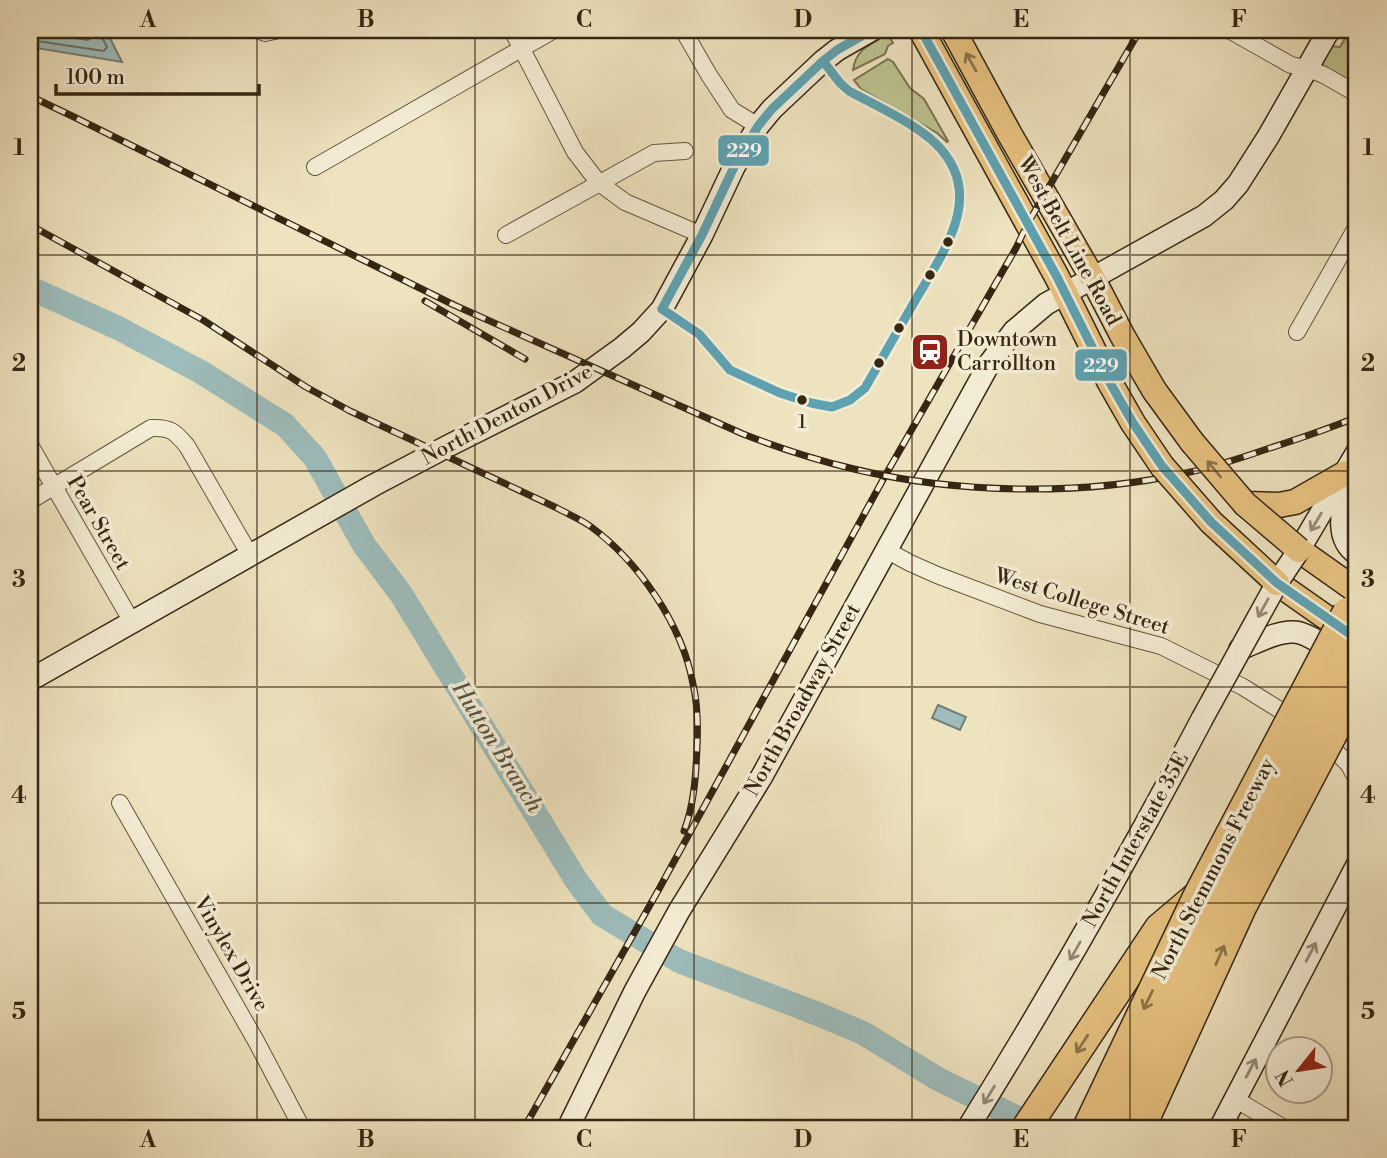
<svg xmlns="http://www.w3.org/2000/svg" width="1387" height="1158" font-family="'Libre Bodoni',serif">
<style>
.green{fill:#bdc28f;stroke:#7a7450;stroke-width:2}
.water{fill:#9dbcbb;stroke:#748077;stroke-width:2}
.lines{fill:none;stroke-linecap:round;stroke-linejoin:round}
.shore{stroke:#6a7166;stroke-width:2}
.river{stroke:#9dbcbb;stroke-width:24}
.street-casing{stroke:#64553d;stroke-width:18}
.secondary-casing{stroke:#362612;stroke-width:24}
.primary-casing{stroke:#362612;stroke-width:27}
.highway-casing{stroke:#362612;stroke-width:31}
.street{stroke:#f4edd5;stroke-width:16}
.secondary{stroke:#f4edd5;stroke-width:21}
.primary{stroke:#e7c280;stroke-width:24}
.highway{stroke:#e7c280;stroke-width:28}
.rail-casing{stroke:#362612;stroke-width:7}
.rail{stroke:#f4edd5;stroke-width:4.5;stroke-dasharray:13;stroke-linecap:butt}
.secondary-bridge-casing{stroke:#362612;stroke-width:24;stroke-linecap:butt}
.primary-bridge-casing{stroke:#362612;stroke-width:27;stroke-linecap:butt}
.highway-bridge-casing{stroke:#362612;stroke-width:31;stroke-linecap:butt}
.secondary-bridge{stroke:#f4edd5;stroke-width:21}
.primary-bridge{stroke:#e7c280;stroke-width:24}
.highway-bridge{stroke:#e7c280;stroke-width:28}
.bus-1-casing{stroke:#f4edd5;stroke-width:14}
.bus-1{stroke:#5ea2b2;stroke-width:9}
.oneway{stroke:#8e7449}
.oneway2{stroke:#958a74}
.grid{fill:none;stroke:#362612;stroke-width:2;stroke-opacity:0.55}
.bus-dot{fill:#362612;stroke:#f4edd5;stroke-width:2.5}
.labels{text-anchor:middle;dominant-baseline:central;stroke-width:7;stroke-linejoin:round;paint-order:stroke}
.bus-label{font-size:19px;fill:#362612;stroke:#f4edd5}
.street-label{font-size:21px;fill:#362612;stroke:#f4edd5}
.poi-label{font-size:21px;fill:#362612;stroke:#f4edd5;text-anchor:start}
.water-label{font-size:23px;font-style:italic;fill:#555345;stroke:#f4edd5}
.line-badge{stroke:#f4edd5;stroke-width:2.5}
.badge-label{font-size:19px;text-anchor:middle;font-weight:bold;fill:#fff}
.neatline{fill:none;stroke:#362612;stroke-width:2.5}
.grid-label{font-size:23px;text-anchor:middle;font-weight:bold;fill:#362612}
</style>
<rect width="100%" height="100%" fill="#eee3bf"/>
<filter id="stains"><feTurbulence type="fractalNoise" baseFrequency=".00286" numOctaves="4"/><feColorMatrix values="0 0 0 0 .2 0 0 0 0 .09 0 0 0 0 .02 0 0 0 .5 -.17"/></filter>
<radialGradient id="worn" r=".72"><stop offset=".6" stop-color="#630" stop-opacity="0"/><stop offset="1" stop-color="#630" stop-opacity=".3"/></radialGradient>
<!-- green -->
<g class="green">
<path d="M 1350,30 L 1357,30 L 1357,88 L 1324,68 C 1319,59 1323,54 1328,46 L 1340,47 Z"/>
<path d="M 888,34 L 893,43 L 888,46 L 885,54 L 853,70 C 856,48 871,45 888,34 Z"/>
<path d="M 888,59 L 893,62 L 910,88 L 924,99 L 948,141 L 947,142 L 937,133 L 861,89 L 854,80 Z"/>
</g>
<!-- water -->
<g class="water">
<path d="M 30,30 L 106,30 L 122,62 L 30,47 Z"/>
<path d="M 938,705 L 966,717 L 960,730 L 932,718 Z"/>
</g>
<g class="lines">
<!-- shore -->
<g class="shore">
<path d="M 30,31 L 88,40 L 91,38 L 91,30"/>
<path d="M 30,40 L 104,51 L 107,47 L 100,34 L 100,30"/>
</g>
<!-- river -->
<path class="river" d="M 30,288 L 118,328 L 201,372 L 285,425 L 315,458 L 364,545 L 401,594 L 576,880 L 602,915 L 679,961 L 818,1014 L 863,1033 L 938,1079 L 1022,1120 L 1028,1128"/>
<defs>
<g id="street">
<path d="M 258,30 L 265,33 L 279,30"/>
<path d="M 512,30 L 575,152 L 598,182 L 625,202 L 702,235"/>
<path d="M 683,30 L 709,75 L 732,110 L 758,126"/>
<path d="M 1229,30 L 1291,65 L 1306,68 L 1324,75 L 1357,94"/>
<path d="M 315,167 L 554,30"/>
<path d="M 506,235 L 654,153 L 685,151"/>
<path d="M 1297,332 L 1357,226"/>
<path d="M 30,445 L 132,622"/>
<path d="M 30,501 L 151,428 C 171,427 175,432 187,446 L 250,555"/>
<path d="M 886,550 L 910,563 L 937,575 L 1040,614 L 1161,646 L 1243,687 L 1296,720"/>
<path d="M 1323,738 L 1349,765 L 1357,780"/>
<path d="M 120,803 L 256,1041 L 302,1128"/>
<path d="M 1235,1099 L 1284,1128"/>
</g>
<g id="secondary">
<path d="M 1349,476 C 1345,501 1331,537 1357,554"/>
<path d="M 1299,550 L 1357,452"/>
<path d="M 1240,649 C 1256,643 1277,631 1294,632 C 1310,632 1343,659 1357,669"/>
<path d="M 30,680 L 374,485 L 450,445 L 575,382 L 622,348 L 641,332 L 662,309 L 702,235 L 734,167 L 758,126 L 772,109 L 823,61 L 837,50 L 872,30"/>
<path d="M 568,1128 L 635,991 L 679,911 L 762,776 L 989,364 L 1014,331 L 1046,304 L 1204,216 L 1224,200 L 1238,184 L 1268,137 L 1329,30"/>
<path d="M 968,1128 C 1051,994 1129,858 1202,719"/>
<path d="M 1220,1128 L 1357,865"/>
</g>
<g id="primary">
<path d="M 921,30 L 1057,277 L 1109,381 L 1133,423 L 1162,466"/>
<path d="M 953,30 L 1009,133 L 1093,279 L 1122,335 L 1154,390 L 1192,442"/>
<path d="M 1245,504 L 1279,505 L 1295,502 L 1346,473"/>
<path d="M 1299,550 L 1357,591"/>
<path d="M 1277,583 L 1354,637"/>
</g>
<path id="highway" d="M 1026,1128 L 1159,928 L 1198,895"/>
</defs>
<!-- street casing -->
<use href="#street" class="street-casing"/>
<!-- secondary casing -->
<use href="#secondary" class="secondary-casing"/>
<!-- primary casing -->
<use href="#primary" class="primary-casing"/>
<!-- highway casing -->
<use href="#highway" class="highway-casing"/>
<!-- street -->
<use href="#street" class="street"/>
<!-- secondary -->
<use href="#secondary" class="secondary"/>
<!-- primary -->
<use href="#primary" class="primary"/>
<!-- highway -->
<use href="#highway" class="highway"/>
<defs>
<g id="rail">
<path d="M 30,96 L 72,116 L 454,305 L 743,434 C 779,448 816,460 854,469 C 958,494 1082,496 1186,473 C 1214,467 1241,458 1267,449 C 1298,439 1328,429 1357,417"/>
<path d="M 30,225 L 203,320 L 306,387 L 350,411 L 557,508 C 568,514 580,519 590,526 C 638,561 682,624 693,684 C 698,705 698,726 697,747 C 696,775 694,805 684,831"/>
<path d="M 425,301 L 525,359"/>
<path d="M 524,1128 L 659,889 L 885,476 L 1016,248 L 1028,223 L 1140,30"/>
</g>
</defs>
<!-- rail casing -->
<use href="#rail" class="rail-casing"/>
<!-- rail -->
<use href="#rail" class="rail"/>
<defs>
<path id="secondary-bridge" d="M 1202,719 L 1277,583 L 1299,550"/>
<g id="primary-bridge">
<path d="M 1192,442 L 1245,504 L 1299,550"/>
<path d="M 1162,466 L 1211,522 L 1277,583"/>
</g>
<g id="highway-bridge">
<path d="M 1087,1128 L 1198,895 L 1347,612"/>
<path d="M 1112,1128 L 1329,686 L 1357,636"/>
<path d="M 1141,1128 L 1242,907 L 1357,688"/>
</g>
</defs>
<!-- secondary-bridge casing -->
<use href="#secondary-bridge" class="secondary-bridge-casing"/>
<!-- primary-bridge casing -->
<use href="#primary-bridge" class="primary-bridge-casing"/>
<!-- highway-bridge casing -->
<use href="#highway-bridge" class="highway-bridge-casing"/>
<!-- secondary-bridge -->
<use href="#secondary-bridge" class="secondary-bridge"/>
<!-- primary-bridge -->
<use href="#primary-bridge" class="primary-bridge"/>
<!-- highway-bridge -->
<use href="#highway-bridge" class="highway-bridge"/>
<defs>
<g id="bus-1">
<path d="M 921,30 L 1057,277 L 1109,381 L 1133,423 L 1162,466 L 1211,522 L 1277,583 L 1357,639"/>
<path d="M 662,309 L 699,334 L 730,370 L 780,393 L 811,403 L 832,407 L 850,400 L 865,388 C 882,358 899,329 916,299 C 944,251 987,194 936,144 C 916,124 875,105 849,91 L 840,83 L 823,61"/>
<path d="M 662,309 L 702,235 L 734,167 L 758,126 L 772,109 L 823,61 L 837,50 L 872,30"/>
</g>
</defs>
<!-- bus-1 casing -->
<use href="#bus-1" class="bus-1-casing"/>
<!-- bus-1 -->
<use href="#bus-1" class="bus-1"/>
</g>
<!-- one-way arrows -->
<defs><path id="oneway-shaft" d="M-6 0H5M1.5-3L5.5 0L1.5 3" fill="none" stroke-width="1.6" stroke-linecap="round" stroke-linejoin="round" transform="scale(1.75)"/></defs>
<g class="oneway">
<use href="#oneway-shaft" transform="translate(971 62) rotate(-119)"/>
<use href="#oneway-shaft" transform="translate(1214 469) rotate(-130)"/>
<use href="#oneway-shaft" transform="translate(1220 955) rotate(-66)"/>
<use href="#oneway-shaft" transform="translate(1148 1000) rotate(116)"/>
<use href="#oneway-shaft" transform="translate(1082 1044) rotate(123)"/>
</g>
<g class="oneway2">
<use href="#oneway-shaft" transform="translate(1316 522) rotate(121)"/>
<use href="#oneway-shaft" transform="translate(1263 608) rotate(119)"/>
<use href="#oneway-shaft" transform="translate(1075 951) rotate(120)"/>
<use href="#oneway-shaft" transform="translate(1311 952) rotate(-62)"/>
<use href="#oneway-shaft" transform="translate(1251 1068) rotate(-62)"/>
<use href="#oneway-shaft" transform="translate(989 1095) rotate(122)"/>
</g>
<!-- grid -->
<path class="grid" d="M 257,30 L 257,1128M 475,30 L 475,1128M 694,30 L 694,1128M 912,30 L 912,1128M 1130,30 L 1130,1128M 30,255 L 1357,255M 30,471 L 1357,471M 30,687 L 1357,687M 30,903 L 1357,903"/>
<!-- icons -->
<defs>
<symbol id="station-square" viewBox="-11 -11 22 22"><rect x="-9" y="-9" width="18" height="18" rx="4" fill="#8f2418" stroke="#f4edd5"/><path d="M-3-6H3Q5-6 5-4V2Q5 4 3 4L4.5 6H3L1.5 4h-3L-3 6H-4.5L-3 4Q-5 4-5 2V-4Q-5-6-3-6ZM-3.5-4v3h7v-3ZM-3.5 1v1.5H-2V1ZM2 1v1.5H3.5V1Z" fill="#fff"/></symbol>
</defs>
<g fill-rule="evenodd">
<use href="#station-square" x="908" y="330" width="44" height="44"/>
</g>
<!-- markers -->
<g class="bus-dot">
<circle cx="948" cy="242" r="6"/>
<circle cx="930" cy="275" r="6"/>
<circle cx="899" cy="328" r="6"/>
<circle cx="879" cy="363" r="6"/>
<circle cx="802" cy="400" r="6"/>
</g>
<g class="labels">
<!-- bus labels -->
<g class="bus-label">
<text x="802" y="422">1</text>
</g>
<!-- street labels -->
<g class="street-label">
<text transform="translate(1069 241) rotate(61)">West Belt Line Road</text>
<text transform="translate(507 415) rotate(-28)">North Denton Drive</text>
<text transform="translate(98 523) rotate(60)">Pear Street</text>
<text transform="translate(1082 602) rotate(17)">West College Street</text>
<text transform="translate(803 700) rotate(-61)">North Broadway Street</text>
<text transform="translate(1136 840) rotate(-61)">North Interstate 35E</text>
<text transform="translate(1214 869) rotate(-63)">North Stemmons Freeway</text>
<text transform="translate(231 954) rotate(60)">Vinylex Drive</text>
</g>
<!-- poi labels -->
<g class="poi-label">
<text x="957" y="340">Downtown<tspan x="957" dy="24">Carrollton</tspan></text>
</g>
<!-- water labels -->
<g class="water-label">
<text transform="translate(497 747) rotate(58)">Hutton Branch</text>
</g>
</g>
<g class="line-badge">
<rect x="717" y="134" width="53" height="33" rx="7" fill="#5ea2b2"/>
<rect x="1074" y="348" width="54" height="34" rx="7" fill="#5ea2b2"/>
</g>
<g class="badge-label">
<text x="744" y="157">229</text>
<text x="1101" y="372">229</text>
</g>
<!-- margin -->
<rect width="1387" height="1158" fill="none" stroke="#eee3bf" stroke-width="77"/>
<!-- north arrow -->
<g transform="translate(1299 1070) rotate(240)"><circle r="33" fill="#f4edd5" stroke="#a89d87" stroke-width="2"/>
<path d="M0-5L12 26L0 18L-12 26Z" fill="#8f2418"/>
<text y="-10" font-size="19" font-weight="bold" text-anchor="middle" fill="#362612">N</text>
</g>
<!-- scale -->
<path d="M56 84v10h203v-10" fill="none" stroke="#362612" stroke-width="3.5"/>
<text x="66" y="84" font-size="21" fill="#362612" stroke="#f4edd5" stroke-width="5" paint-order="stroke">100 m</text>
<rect x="38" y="38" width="1310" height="1082" class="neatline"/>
<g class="grid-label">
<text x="148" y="27">A</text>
<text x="366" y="27">B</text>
<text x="584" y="27">C</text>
<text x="803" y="27">D</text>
<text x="1021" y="27">E</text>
<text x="1239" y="27">F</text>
<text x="19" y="155">1</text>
<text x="1368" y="155">1</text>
<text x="19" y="371">2</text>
<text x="1368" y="371">2</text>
<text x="19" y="587">3</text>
<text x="1368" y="587">3</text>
<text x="19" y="803">4</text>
<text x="1368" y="803">4</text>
<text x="19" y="1019">5</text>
<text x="1368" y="1019">5</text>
<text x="148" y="1147">A</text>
<text x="366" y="1147">B</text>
<text x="584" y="1147">C</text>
<text x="803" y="1147">D</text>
<text x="1021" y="1147">E</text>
<text x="1239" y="1147">F</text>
</g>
<rect width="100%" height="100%" filter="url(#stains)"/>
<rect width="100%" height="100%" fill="url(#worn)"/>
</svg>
